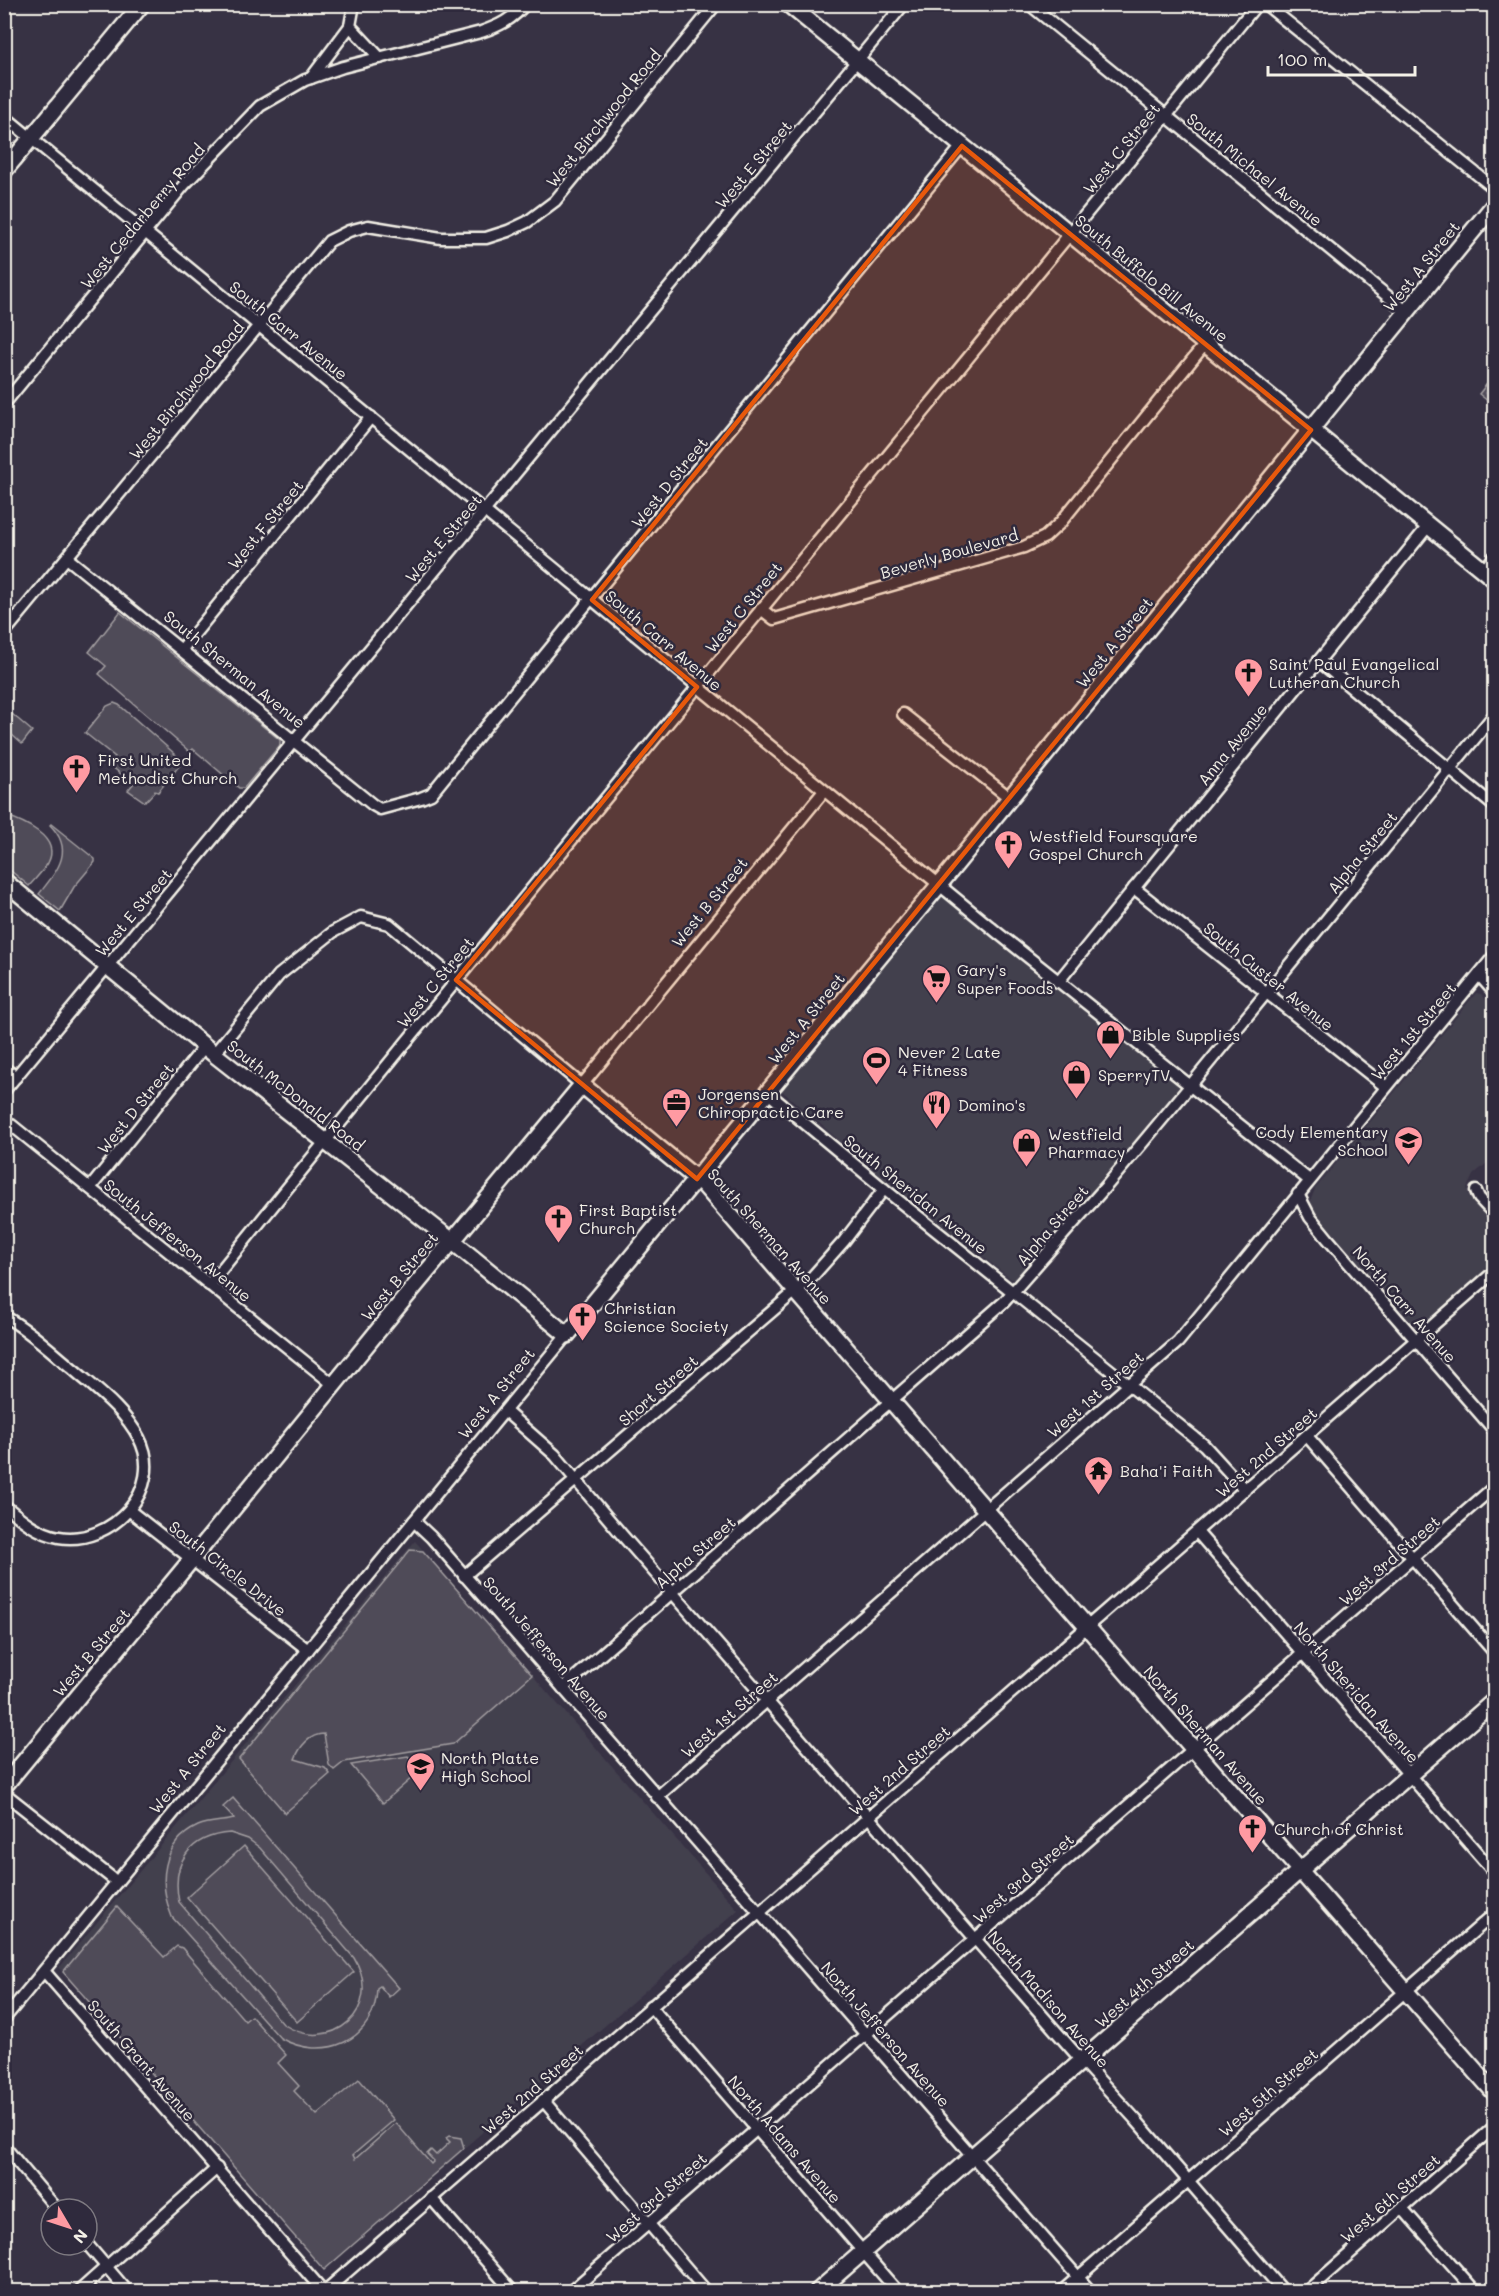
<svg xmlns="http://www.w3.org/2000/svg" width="1499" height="2296" font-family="Mali,sans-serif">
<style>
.built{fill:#433f4e}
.grass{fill:#504b59;stroke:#a29ea0;stroke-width:1.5;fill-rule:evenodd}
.park{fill:url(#park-dots);stroke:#a29ea0;stroke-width:1.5}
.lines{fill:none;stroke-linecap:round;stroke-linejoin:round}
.street-casing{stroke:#f4f1e8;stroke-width:15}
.secondary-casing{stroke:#f4f1e8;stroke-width:20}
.street{stroke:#2f2a3d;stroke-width:10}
.secondary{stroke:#2f2a3d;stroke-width:15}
.marked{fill:#e8590c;fill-opacity:0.2;stroke:#e8590c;stroke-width:4.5;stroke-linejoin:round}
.labels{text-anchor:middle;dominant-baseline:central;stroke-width:5;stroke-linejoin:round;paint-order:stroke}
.street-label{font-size:16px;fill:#f4f1e8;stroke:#2f2a3d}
.poi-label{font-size:16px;fill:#f4f1e8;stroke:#2f2a3d;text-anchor:start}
</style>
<defs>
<pattern id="park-dots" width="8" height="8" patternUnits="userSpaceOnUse" patternTransform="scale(1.5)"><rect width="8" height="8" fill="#504b59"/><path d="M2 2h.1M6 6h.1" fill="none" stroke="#6a6571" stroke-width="1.8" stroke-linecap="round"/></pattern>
</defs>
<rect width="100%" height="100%" fill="#373244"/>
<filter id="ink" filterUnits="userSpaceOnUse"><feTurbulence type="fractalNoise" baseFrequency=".0167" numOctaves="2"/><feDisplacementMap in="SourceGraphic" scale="12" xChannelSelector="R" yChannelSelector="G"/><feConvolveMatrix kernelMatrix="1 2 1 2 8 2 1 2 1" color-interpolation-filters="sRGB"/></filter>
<g filter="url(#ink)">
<!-- built -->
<g class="built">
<path d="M 944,897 L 1179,1083 L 1177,1093 L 1114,1170 L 1015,1279 L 1011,1279 L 872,1169 L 781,1090 L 938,899 Z"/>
<path d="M 1476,993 L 1481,994 L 1494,1009 L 1494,1157 L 1473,1175 L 1467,1188 L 1469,1196 L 1494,1224 L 1494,1263 L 1417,1329 L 1312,1209 L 1311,1199 L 1315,1189 Z"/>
<path d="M 415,1541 L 738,1910 L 324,2270 L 59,1968 Z"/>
</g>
<!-- grass -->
<g class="grass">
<path d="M 120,612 L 280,740 L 280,745 L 244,788 L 239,788 L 193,749 L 190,752 L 99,674 L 106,666 L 89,652 Z"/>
<path d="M 114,703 L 119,705 L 183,761 L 158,792 L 155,791 L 145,802 L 128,790 L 133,784 L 110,765 L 115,757 L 85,733 L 107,706 Z"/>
<path d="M 5,708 L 32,731 L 22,744 L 11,734 L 5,740 Z"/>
<path d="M 4,815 C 22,821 62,837 48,863 C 43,871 35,879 29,886 L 5,866 Z"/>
<path d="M 51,824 L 95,859 L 95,862 L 74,887 L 60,911 L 39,894 C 56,872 76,851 50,825 Z"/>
<path d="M 410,1550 L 423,1551 L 532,1675 L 453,1744 L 344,1762 L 334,1770 L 329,1765 L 324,1734 C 310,1734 300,1746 295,1759 L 325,1768 L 330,1774 L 285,1813 L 239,1759 Z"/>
<path d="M 408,1756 L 420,1771 L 383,1803 L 351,1765 Z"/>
<path d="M 233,1798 L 399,1988 L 389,1997 L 380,1986 L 377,1988 C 376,2042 323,2062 280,2038 L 172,1917 C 158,1883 161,1843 198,1826 C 210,1821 223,1822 234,1819 L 223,1807 ZM 230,1833 L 248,1839 L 260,1848 L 354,1958 C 385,2009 331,2056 283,2024 L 179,1902 C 171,1863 189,1836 230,1833 Z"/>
<path d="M 244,1846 L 354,1972 L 297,2022 L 187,1897 Z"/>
<path d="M 117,1907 L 164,1957 L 177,1946 L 182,1948 L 245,2021 L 251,2016 L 286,2055 L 278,2063 L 299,2086 L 294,2091 L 317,2115 L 359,2079 L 394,2120 L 353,2155 L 355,2159 L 396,2123 L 431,2164 L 434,2161 L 427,2154 L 431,2150 L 436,2155 L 450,2142 L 446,2138 L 449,2136 L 461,2138 L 464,2148 L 324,2270 L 63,1972 Z"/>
</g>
<!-- park -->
<path class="park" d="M 1494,375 L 1494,406 L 1479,394 Z"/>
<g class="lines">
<defs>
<g id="street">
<path d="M 354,4 L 350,26 L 380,58"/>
<path d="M 1029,4 L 1407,312"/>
<path d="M 1265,4 L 1494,188"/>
<path d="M 311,78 L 350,26"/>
<path d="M 4,116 L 999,934 L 1309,1180"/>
<path d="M 4,404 L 184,185 L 260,106 L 305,80 L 343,67 L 481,32 C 499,26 513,19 525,4"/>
<path d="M 67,558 L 373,805 L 380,809 L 421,798 L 431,794 L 444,778 L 962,146"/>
<path d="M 1484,570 L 1494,557"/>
<path d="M 761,609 L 774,619 L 1024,547 L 1045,537 L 1060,523 L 1205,344"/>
<path d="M 4,633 L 329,241 L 349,231 L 368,226 L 441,238 L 486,238 L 508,231 L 527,222 L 555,201 L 716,4"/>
<path d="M 182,649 L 371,417"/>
<path d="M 1319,661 L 1494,806"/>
<path d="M 903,714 L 1010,798"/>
<path d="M 1134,888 L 1386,1087"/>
<path d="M 1479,975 L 1494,992"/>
<path d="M 1058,982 L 1429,525"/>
<path d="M 214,1054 L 279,975 L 333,932 L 361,917 L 389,924 L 582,1085 L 824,791"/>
<path d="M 4,1068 L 16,1077"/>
<path d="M 4,1091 L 904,4"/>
<path d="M 768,1093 L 884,1189 L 1204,1445 L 1245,1490"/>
<path d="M 4,1119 L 334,1385"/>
<path d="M 90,1188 L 204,1047"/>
<path d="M 1476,1191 L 1479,1198 L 1494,1214"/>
<path d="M 1298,1194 L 1310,1217 L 1328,1239 L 1494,1430"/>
<path d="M 209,1285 C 555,855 910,433 1257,4"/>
<path d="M 4,1316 C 29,1330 51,1351 73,1369 C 97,1390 124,1409 139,1438 C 166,1489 111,1546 59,1537 C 37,1533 21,1519 4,1505"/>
<path d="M 505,1411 L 555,1455 L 622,1535 L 1082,2061 L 1136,2120 L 1284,2292"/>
<path d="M 1307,1436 L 1494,1652"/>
<path d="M 130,1511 L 308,1650"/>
<path d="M 414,1521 L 431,1537 L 1091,2292"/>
<path d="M 1197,1532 L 1494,1872"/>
<path d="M 464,1576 L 812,1277 L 844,1241 L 884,1189"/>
<path d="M 563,1688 L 1004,1302 L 1108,1184 L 1190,1086 L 1494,715"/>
<path d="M 4,1793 L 117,1882"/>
<path d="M 657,1797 L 1178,1342 L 1494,956"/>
<path d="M 44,1971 L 324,2292"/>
<path d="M 650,2006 L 898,2292"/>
<path d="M 4,2019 L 567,1335"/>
<path d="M 543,2100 L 707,2292"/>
<path d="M 4,2146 L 57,2209"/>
<path d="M 431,2198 L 513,2292"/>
<path d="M 1402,2208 L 1476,2292"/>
<path d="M 87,2244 L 128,2292"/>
<path d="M 78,2292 L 217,2168"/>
<path d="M 324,2292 L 1494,1272"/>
<path d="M 570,2292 L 1494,1487"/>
<path d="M 1061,2292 L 1494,1914"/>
<path d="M 1306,2292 L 1494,2127"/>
</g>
<g id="secondary">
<path d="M 788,4 L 1494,579"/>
<path d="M 4,171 L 142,4"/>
<path d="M 4,881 L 214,1054 L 452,1241 L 567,1335 L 939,885 L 1494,205"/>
<path d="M 4,1786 L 192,1559 L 390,1316 L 582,1085 L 704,1185 L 1141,1689 L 1494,2092"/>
<path d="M 817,2292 L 1494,1701"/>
</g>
</defs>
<!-- street casing -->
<use href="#street" class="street-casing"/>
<!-- secondary casing -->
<use href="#secondary" class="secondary-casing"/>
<!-- street -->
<use href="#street" class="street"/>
<!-- secondary -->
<use href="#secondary" class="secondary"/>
</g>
</g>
<!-- marked area -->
<path class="marked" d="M 962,146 L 1311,430 L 697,1179 L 456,980 L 697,687 L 592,600 Z"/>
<!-- icons -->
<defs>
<symbol id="church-pin" viewBox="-11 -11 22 30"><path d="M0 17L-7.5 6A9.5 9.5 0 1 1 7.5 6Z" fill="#ff9aa2" stroke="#2f2a3d"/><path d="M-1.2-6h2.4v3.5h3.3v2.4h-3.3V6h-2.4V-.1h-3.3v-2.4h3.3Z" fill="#111"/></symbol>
<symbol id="supermarket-pin" viewBox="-11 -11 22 30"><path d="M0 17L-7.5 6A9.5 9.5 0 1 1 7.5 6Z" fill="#ff9aa2" stroke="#2f2a3d"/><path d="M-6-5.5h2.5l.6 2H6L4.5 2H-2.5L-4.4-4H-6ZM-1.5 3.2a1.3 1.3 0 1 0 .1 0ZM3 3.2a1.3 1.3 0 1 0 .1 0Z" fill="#111"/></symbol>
<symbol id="shop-pin" viewBox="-11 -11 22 30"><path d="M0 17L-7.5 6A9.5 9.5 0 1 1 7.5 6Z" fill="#ff9aa2" stroke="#2f2a3d"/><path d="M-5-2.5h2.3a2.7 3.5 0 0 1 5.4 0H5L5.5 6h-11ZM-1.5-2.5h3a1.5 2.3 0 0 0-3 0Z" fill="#111"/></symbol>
<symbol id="stadium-pin" viewBox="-11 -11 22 30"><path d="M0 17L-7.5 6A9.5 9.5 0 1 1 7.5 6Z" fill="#ff9aa2" stroke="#2f2a3d"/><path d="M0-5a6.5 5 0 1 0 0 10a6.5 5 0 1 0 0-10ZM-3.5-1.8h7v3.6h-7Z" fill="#111"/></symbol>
<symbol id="office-pin" viewBox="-11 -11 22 30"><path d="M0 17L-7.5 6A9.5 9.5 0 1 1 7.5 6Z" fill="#ff9aa2" stroke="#2f2a3d"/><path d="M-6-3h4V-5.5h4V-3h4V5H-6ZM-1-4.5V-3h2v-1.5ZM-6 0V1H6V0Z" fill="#111"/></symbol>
<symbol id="restaurant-pin" viewBox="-11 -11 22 30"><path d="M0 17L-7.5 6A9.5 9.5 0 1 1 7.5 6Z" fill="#ff9aa2" stroke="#2f2a3d"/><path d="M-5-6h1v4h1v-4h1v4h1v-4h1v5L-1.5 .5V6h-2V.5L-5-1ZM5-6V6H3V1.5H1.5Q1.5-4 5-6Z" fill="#111"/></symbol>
<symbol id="school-pin" viewBox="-11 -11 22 30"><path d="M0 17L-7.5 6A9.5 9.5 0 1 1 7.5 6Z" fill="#ff9aa2" stroke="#2f2a3d"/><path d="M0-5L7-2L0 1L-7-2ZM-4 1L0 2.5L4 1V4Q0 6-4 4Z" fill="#111"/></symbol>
<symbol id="temple-pin" viewBox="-11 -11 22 30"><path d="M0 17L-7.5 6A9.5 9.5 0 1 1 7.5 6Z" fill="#ff9aa2" stroke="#2f2a3d"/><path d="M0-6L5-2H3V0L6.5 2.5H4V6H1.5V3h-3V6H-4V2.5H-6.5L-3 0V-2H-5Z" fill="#111"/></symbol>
</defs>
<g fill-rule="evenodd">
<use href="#church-pin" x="1232" y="656" width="33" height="45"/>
<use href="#church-pin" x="60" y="752" width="33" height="45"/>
<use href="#church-pin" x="992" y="828" width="33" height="45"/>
<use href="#supermarket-pin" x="920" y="962" width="33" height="45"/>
<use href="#shop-pin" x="1094" y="1018" width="33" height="45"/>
<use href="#stadium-pin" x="860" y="1044" width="33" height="45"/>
<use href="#shop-pin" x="1060" y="1058" width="33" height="45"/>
<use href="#office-pin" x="660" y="1086" width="33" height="45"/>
<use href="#restaurant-pin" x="920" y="1088" width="33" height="45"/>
<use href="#school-pin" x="1392" y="1124" width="33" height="45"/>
<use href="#shop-pin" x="1010" y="1126" width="33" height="45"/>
<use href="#church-pin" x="542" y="1202" width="33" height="45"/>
<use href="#church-pin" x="566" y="1300" width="33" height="45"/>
<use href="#temple-pin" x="1082" y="1454" width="33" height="45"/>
<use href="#school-pin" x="404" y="1750" width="33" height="45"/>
<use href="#church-pin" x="1236" y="1812" width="33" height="45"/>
</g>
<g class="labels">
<!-- street labels -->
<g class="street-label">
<text transform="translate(603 118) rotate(-51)">West Birchwood Road</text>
<text transform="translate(1121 148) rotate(-51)">West C Street</text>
<text transform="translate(753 164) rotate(-50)">West E Street</text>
<text transform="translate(1255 169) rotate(39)">South Michael Avenue</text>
<text transform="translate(142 216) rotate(-50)">West Cedarberry Road</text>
<text transform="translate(1421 266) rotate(-51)">West A Street</text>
<text transform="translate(1152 278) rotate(39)">South Buffalo Bill Avenue</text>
<text transform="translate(289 330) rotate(39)">South Carr Avenue</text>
<text transform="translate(186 390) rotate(-51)">West Birchwood Road</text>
<text transform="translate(669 482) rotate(-51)">West D Street</text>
<text transform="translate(265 524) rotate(-51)">West F Street</text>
<text transform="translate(443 538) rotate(-50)">West E Street</text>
<text transform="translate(949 553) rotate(-16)">Beverly Boulevard</text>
<text transform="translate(743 607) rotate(-51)">West C Street</text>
<text transform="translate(664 640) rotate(40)">South Carr Avenue</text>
<text transform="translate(1114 642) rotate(-51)">West A Street</text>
<text transform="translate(235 669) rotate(39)">South Sherman Avenue</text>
<text transform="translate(1232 744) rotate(-51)">Anna Avenue</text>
<text transform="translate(1362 852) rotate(-51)">Alpha Street</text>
<text transform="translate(709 902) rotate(-51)">West B Street</text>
<text transform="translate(133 912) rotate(-50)">West E Street</text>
<text transform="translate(1269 976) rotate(39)">South Custer Avenue</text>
<text transform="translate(435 982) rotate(-51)">West C Street</text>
<text transform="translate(806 1018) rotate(-51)">West A Street</text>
<text transform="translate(1413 1031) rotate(-50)">West 1st Street</text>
<text transform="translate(296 1095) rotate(38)">South McDonald Road</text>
<text transform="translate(135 1108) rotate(-51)">West D Street</text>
<text transform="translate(916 1194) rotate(39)">South Sheridan Avenue</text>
<text transform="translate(1052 1225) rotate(-49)">Alpha Street</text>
<text transform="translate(770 1236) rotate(48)">South Sherman Avenue</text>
<text transform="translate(178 1240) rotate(39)">South Jefferson Avenue</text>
<text transform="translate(399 1276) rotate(-50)">West B Street</text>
<text transform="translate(1405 1304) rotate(49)">North Carr Avenue</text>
<text transform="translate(658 1390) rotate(-41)">Short Street</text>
<text transform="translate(496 1393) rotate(-51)">West A Street</text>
<text transform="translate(1095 1394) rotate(-41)">West 1st Street</text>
<text transform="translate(1266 1452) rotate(-41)">West 2nd Street</text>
<text transform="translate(695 1552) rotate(-41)">Alpha Street</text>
<text transform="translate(1389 1560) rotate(-41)">West 3rd Street</text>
<text transform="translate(228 1568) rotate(38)">South Circle Drive</text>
<text transform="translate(547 1648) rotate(49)">South Jefferson Avenue</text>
<text transform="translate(91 1652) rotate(-50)">West B Street</text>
<text transform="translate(1357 1692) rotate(49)">North Sheridan Avenue</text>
<text transform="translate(729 1714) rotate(-41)">West 1st Street</text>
<text transform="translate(1206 1735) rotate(49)">North Sherman Avenue</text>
<text transform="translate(187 1768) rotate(-51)">West A Street</text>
<text transform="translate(899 1770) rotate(-41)">West 2nd Street</text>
<text transform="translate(1023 1878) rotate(-41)">West 3rd Street</text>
<text transform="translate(1144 1983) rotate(-41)">West 4th Street</text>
<text transform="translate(1049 1999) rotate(49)">North Madison Avenue</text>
<text transform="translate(886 2034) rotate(49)">North Jefferson Avenue</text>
<text transform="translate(142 2060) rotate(49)">South Grant Avenue</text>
<text transform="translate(532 2089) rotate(-41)">West 2nd Street</text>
<text transform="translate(1268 2092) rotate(-41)">West 5th Street</text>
<text transform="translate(785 2139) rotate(49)">North Adams Avenue</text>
<text transform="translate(656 2197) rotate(-41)">West 3rd Street</text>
<text transform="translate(1390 2198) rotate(-41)">West 6th Street</text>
</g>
<!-- poi labels -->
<g class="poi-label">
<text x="1269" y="663">Saint Paul Evangelical<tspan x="1269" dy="18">Lutheran Church</tspan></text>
<text x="98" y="759">First United<tspan x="98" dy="18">Methodist Church</tspan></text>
<text x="1029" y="835">Westfield Foursquare<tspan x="1029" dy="18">Gospel Church</tspan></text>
<text x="957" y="969">Gary's<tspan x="957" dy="18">Super Foods</tspan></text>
<text x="1132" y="1034">Bible Supplies</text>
<text x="898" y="1051">Never 2 Late<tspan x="898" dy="18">4 Fitness</tspan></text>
<text x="1098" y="1074">SperryTV</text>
<text x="698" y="1093">Jorgensen<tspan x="698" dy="18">Chiropractic Care</tspan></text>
<text x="958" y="1104">Domino's</text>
<text x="1388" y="1131" text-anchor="end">Cody Elementary<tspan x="1388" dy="18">School</tspan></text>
<text x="1048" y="1133">Westfield<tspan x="1048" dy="18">Pharmacy</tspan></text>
<text x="579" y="1209">First Baptist<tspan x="579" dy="18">Church</tspan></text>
<text x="604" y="1307">Christian<tspan x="604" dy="18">Science Society</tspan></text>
<text x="1120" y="1470">Baha'i Faith</text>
<text x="441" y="1757">North Platte<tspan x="441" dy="18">High School</tspan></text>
<text x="1274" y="1828">Church of Christ</text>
</g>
</g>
<!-- margin -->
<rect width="1499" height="2296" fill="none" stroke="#2f2a3d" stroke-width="24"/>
<rect x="12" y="12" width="1475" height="2272" fill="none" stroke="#f4f1e8" stroke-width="2" filter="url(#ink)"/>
<!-- north arrow -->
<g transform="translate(69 2227) rotate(129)"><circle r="28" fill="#2f2a3d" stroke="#7e7a81" stroke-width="1.5"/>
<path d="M0-4.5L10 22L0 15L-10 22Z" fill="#ff9aa2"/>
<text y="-9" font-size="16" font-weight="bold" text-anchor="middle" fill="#f4f1e8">N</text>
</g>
<!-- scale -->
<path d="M1268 66v9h147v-9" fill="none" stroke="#f4f1e8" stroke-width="3"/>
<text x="1277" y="66" font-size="18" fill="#f4f1e8" stroke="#2f2a3d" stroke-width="4.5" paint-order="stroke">100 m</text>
</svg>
